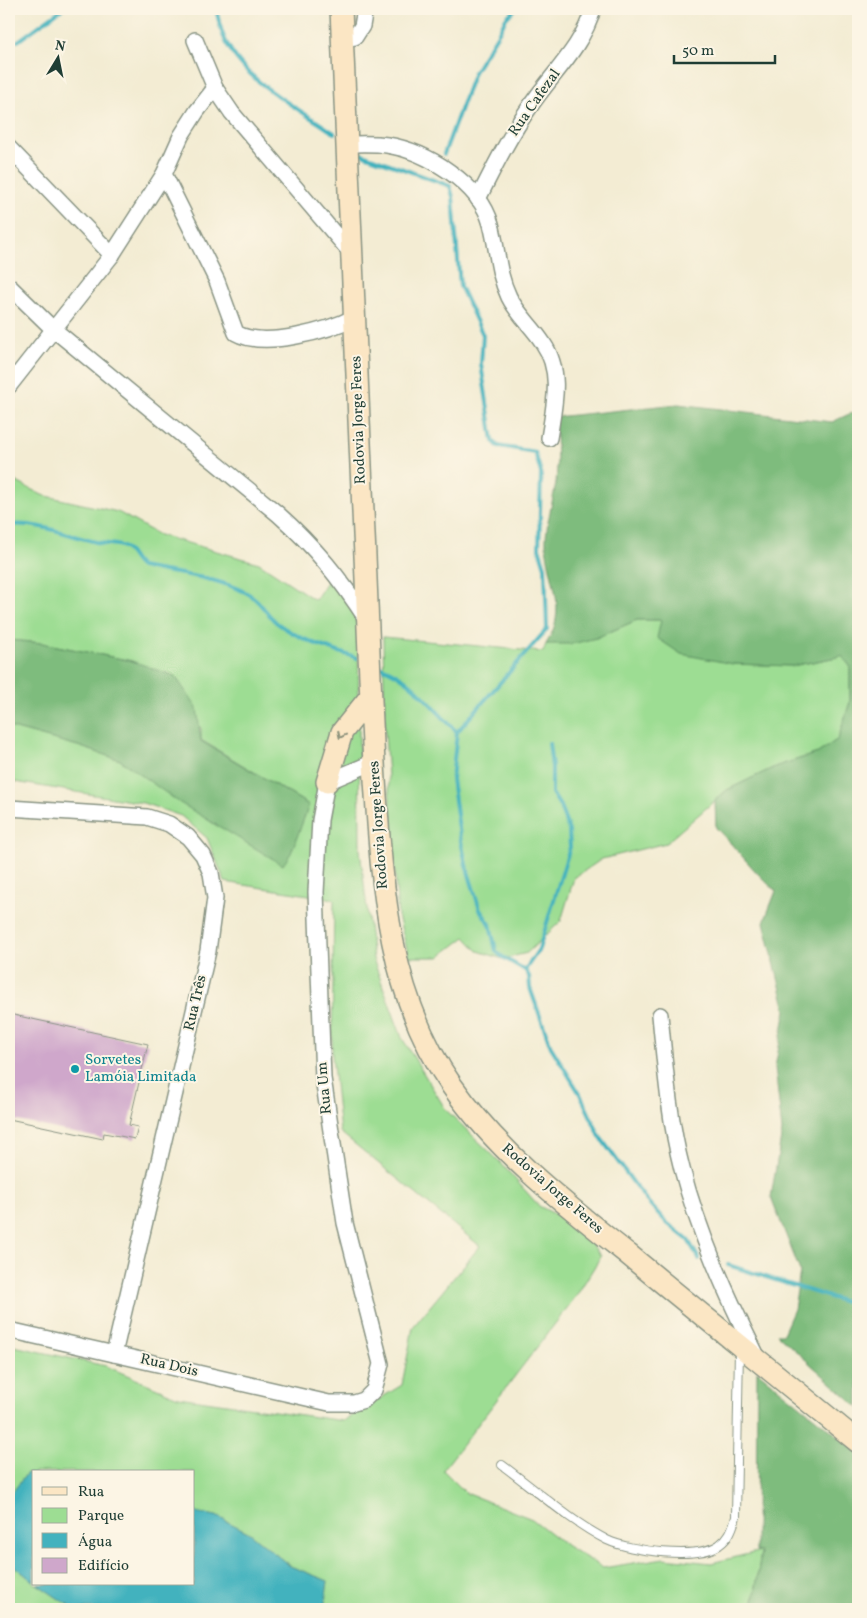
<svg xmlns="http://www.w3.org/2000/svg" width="867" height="1618" font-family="Vollkorn,serif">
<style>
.green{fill:#9ddd93;stroke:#5e8d64}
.forest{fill:#7ebc7d;stroke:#4e7c58}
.water{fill:#43b2be;stroke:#317879}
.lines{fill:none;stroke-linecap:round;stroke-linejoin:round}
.stream{stroke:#43b2be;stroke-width:4}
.building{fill:#cfa7cb}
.lane-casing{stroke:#899484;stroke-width:10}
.street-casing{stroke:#899484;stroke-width:18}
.secondary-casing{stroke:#899484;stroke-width:24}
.lane{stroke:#fff;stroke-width:8}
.street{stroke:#fff;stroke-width:15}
.secondary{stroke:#fbe6c4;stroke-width:21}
.oneway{stroke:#8d927c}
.culture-dot{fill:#0f9aa8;stroke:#fcf5e5;stroke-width:2}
.labels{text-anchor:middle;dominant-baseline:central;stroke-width:4;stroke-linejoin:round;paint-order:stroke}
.street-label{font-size:15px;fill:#1f3d34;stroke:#fcf5e5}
.culture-label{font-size:15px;fill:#0d838f;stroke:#fcf5e5;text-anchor:start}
</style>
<rect width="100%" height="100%" fill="#fcf5e5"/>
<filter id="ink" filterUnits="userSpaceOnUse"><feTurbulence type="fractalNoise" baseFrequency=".02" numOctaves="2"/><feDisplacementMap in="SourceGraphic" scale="10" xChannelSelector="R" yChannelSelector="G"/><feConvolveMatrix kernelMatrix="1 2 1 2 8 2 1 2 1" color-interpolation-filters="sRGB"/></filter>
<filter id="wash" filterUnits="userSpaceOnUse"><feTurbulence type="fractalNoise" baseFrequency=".0096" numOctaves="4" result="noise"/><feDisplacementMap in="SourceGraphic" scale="20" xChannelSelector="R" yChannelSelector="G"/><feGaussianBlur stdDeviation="1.12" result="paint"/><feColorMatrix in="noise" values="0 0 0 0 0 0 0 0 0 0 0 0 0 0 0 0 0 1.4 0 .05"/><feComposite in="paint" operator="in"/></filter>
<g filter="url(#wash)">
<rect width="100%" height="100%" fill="#f3ecd3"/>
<!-- green -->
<g class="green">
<path d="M 9,478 L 42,495 L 118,512 L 159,535 L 259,563 L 315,600 L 334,571 L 358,595 L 360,850 L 373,959 L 402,1038 L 446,1110 L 499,1161 L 539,1206 L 578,1226 L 601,1256 L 577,1295 L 443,1470 L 466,1493 L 532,1519 L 567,1546 L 603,1568 L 664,1558 L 711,1563 L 761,1551 L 753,1609 L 324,1609 L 328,1581 L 290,1566 L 248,1532 L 216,1516 L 194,1512 L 194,1472 L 34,1472 L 34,1474 L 27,1473 L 9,1497 L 9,1345 L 106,1366 L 178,1397 L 343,1421 L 402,1385 L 413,1327 L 480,1246 L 340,1132 L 332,1055 L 334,899 L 225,882 L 207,838 L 181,816 L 143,803 L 9,781 L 9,727 L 78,746 L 120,760 L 217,826 L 309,805 L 201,740 L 201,728 L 132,661 L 42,643 L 9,640 Z"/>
<path d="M 637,620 L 661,620 L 733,664 L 792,666 L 842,656 L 850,666 L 850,702 L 838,739 L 818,753 L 777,766 L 727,790 L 666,843 L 602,859 L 574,878 L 561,921 L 527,953 L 503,959 L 478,951 L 465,937 L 439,957 L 409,957 L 398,916 L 385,734 L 383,637 L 543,652 L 546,644 L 596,638 Z"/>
<path d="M 9,1562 L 34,1582 L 34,1584 L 37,1584 L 74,1609 L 9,1609 Z"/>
</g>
<!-- forest -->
<g class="forest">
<path d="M 678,404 L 832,422 L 858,410 L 858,1407 L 777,1334 L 783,1334 L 794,1309 L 800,1271 L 771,1197 L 782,1131 L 775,1067 L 786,1010 L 764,922 L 776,891 C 754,872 737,849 716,828 L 715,800 L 727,790 L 777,766 L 818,753 L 838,739 L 850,702 L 850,666 L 842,656 L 792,666 L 733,664 L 681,654 L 657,638 L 661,620 L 637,620 L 596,638 L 572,644 L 546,644 C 569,608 549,582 546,544 C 545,529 553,500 556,483 C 558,462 556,439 555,417 Z"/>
<path d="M 9,640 L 42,643 L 132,661 L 175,676 L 197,708 L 201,741 L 309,805 L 291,853 L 283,865 L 180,803 L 120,760 L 78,746 L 9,727 Z"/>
<path d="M 757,1371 L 858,1452 L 858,1609 L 753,1609 L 761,1552 L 756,1551 Z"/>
</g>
<!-- water -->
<g class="water">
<path d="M 27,1473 L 34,1474 L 34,1582 L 9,1562 L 9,1497 Z"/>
<path d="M 194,1512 L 216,1516 L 248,1532 L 290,1566 L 328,1581 L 324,1609 L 74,1609 L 37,1584 L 194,1584 Z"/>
</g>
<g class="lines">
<!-- stream -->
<g class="stream">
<path d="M 216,9 C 218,17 220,27 223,35 C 241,81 296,106 334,133"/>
<path d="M 18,41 L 62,9"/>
<path d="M 362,154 L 450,186 L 453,197 L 460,286 L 483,335 L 481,364 L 493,441 L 498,446 L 535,452 L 541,473 L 539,548 L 545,567 L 547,629 L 457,732 L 452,779 L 460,836 L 466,865 L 480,910 L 490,924 L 496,951 L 501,956 L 525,970 L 529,976 L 530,988 L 551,1047 L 580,1094 L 600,1137 L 646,1200 L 667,1223 L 688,1240 L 699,1259"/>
<path d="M 444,154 L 474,72 L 499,32 L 506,18 L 515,9"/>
<path d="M 9,525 C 39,522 67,535 96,542 C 105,545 115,543 123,547 C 131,551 133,562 141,567 C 175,574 213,576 245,592 C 260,599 265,613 277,623 C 301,641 330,649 357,658"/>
<path d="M 381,667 C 413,678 433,709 457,732"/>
<path d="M 525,970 L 539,949 L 570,847 L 569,831 L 560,806 L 552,793 L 552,767 L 549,743"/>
<path d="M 728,1265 L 858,1306"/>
</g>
</g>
<g id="blocks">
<!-- building -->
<path class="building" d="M 9,1014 L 148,1044 L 129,1125 L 138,1127 L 135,1139 L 104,1133 L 103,1139 L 9,1119 Z"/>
</g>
</g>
<g filter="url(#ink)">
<use href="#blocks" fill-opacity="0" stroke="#899484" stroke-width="1"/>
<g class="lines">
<defs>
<path id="lane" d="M 502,1465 C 536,1490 570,1521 607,1540 C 630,1551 697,1560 719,1545 C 730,1537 732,1529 736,1517 L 739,1349"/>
<g id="street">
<path d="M 342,39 L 355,37 L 362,26 L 365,9"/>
<path d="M 195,40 L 215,88 L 232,113 L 351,253"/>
<path d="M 346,144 C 359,144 374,143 387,145 C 426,151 480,184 491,224 C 498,250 497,272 509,297 C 518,315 533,327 543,343 C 563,372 554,406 549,438"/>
<path d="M 9,148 L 112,255"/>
<path d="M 164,174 L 217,281 L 236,333 C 264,349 328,331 355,317"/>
<path d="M 478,199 C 494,167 510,135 531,105 C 552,74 583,46 593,9"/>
<path d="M 9,286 L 52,328 L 278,514 C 315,547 340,578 367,620"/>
<path d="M 9,386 L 112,255 L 164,174 L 181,136 L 197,111 L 215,88"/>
<path d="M 9,808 L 147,817 L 169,824 L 188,837 L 203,855 L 211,873 L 215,898 L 208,951 L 114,1354"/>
<path d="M 660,1015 C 665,1066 669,1119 682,1169 C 699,1234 727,1296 757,1356"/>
<path d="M 9,1330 L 329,1403 L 354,1403 L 364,1400 L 374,1390 L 381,1364 L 345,1223 L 323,1078 L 316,892 L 320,820 L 327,782 L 374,762"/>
</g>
<g id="secondary">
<path d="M 341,9 C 349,184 356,359 364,534 C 368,616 370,698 375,780 C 382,886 388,995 452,1086 C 499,1153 565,1204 629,1255 C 705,1318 782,1379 858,1442"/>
<path d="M 327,782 L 342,732 L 370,697"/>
</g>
</defs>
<!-- lane casing -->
<use href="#lane" class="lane-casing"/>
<!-- street casing -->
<use href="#street" class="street-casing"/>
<!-- secondary casing -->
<use href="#secondary" class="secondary-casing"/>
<!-- lane -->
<use href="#lane" class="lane"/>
<!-- street -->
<use href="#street" class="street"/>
<!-- secondary -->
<use href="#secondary" class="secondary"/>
</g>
<!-- one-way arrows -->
<defs><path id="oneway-chevron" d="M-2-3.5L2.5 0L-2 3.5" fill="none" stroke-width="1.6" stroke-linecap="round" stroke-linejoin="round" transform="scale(1.25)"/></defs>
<use class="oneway" href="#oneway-chevron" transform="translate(341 735) rotate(115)"/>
</g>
<!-- markers -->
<circle class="culture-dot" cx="75" cy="1069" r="5"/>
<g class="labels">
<!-- street labels -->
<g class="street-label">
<text transform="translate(535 103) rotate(-55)">Rua Cafezal</text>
<text transform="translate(359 420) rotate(-92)">Rodovia Jorge Feres</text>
<text transform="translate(379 825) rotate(-94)">Rodovia Jorge Feres</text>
<text transform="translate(196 1003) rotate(-77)">Rua Três</text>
<text transform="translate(325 1088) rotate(-95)">Rua Um</text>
<text transform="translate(552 1189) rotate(41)">Rodovia Jorge Feres</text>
<text transform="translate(169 1366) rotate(13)">Rua Dois</text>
</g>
<!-- culture labels -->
<g class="culture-label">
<text x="85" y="1060">Sorvetes<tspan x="85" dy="17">Lamóia Limitada</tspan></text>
</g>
</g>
<!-- margin -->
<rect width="867" height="1618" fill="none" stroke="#fcf5e5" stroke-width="30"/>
<!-- legend -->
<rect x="32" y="1470" width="162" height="115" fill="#fcf5e5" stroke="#a4ab9e"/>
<rect x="42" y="1487" width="25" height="8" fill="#fbe6c4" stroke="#a4ab9e"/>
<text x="78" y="1496" font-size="15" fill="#1f3d34">Rua</text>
<rect x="42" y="1508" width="25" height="15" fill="#9ddd93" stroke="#a4ab9e"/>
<text x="78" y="1520" font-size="15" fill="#1f3d34">Parque</text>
<rect x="42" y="1533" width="25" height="15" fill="#43b2be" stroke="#a4ab9e"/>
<text x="78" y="1546" font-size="15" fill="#1f3d34">Água</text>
<rect x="42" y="1558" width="25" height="15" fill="#cfa7cb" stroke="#a4ab9e"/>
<text x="78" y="1570" font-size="15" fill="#1f3d34">Edifício</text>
<!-- north arrow -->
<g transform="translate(58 58) rotate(10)" stroke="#fcf5e5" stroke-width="4" paint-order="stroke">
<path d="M0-4L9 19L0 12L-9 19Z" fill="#1f3d34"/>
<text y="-8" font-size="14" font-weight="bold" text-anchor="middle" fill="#1f3d34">N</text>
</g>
<!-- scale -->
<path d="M674 55v8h101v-8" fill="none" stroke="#1f3d34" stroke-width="2.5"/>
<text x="682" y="55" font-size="15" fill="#1f3d34" stroke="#fcf5e5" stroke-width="4" paint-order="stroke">50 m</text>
</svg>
